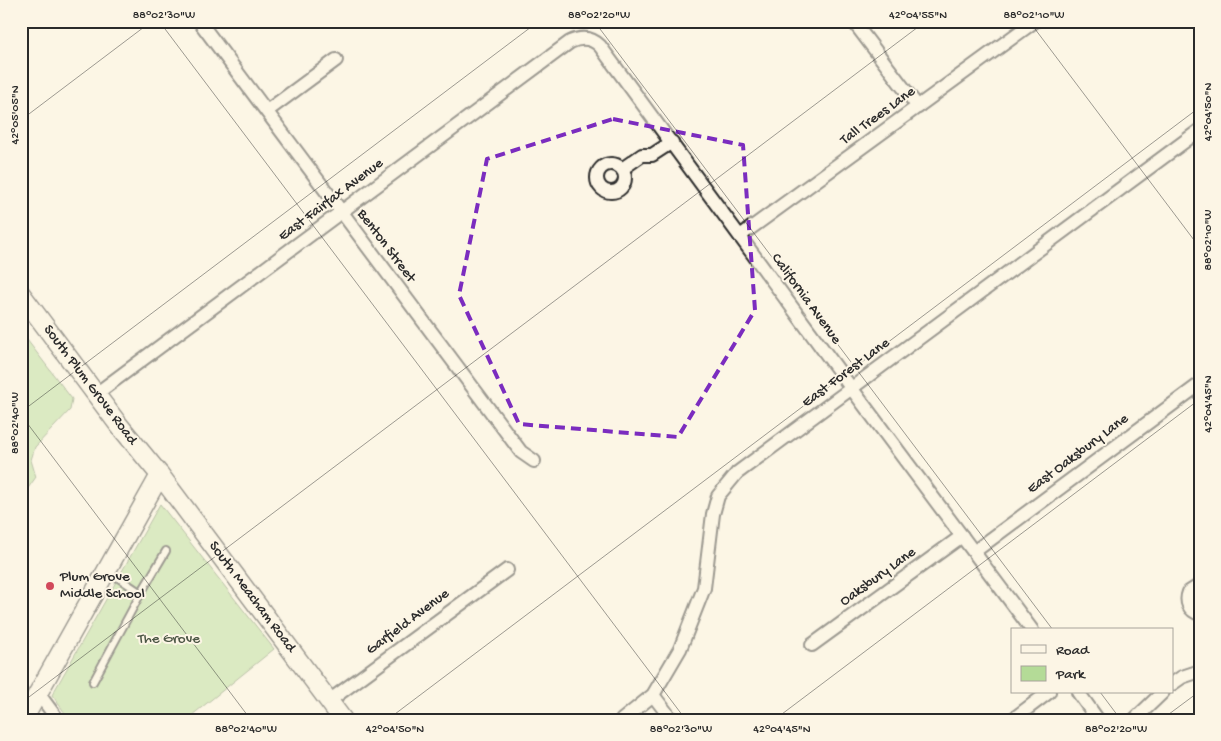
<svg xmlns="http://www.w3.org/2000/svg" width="1221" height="741" font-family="'Gochi Hand',sans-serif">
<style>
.green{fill:#b4db97;stroke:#708361}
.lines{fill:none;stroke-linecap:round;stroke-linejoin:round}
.lane-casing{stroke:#2b2b2b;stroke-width:10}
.street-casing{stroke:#2b2b2b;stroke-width:16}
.secondary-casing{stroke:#2b2b2b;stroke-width:21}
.path{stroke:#2b2b2b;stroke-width:2;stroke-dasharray:1 4;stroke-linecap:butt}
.lane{stroke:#fcf5e5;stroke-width:6}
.street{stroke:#fcf5e5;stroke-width:12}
.secondary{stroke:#fcf5e5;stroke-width:18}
.marked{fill:none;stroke:#7b2cbf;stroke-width:4;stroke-dasharray:10 6;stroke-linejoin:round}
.ticks{fill:none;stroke:#2b2b2b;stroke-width:1;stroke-opacity:0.45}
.poi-dot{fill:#d1495b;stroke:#fcf5e5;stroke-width:2}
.labels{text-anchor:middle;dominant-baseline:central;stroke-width:4;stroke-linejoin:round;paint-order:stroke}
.street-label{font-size:15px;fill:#2b2b2b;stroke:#fcf5e5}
.poi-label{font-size:15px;fill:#2b2b2b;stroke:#fcf5e5;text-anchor:start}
.park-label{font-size:15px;fill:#4d5746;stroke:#fcf5e5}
.neatline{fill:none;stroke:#2b2b2b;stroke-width:2}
.ticks-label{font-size:12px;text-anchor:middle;fill:#2b2b2b}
</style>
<rect width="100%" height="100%" fill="#fcf5e5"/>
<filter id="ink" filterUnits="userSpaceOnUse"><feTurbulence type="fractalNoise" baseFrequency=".02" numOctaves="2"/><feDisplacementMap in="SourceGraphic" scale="10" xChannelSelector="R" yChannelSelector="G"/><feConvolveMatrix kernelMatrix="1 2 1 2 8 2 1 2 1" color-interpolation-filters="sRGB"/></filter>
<g filter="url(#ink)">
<!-- green -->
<g class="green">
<path d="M 21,332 L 72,399 L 70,410 L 35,447 L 31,460 L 36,477 L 21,498 Z"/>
<path d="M 160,504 L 274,649 L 186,720 L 70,720 L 52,695 Z"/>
</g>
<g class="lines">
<defs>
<g id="lane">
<path d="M 108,571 L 141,593 L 166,551"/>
<path d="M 93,682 L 141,593"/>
</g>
<g id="street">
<path d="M 199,21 L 521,452 L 534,461"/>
<path d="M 853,21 L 918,107"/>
<path d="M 267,111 L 336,60"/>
<circle cx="611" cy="178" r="14"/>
<path d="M 622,169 L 642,155 L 652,155 L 672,142"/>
<path d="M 740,236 L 1035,21"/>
<path d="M 96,394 L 570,42 C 581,37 591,37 600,46 L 852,389 L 1032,630"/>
<path d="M 975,551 L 1200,384"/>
<path d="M 1200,585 L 1189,592 C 1185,602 1189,611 1200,614"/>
<path d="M 812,645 L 962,536"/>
<path d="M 1172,684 L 1182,677 L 1200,671"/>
<path d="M 1078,692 L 1098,720"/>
<path d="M 38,693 L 58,720"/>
<path d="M 653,695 L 672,720"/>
<path d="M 329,701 L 507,570"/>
<path d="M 622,720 L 653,695 L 680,649 L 704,588 L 713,514 L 718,496 L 737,473 L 1200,130"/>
<path d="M 1012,720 L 1049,692"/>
<path d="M 1134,720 L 1163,692"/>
</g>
<g id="secondary">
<path d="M 21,294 L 118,424 L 160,475 L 343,720"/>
<path d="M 23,720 L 160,475"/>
</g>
</defs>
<!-- lane casing -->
<use href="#lane" class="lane-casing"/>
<!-- street casing -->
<use href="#street" class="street-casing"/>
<!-- secondary casing -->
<use href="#secondary" class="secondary-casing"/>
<!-- path -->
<path class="path" d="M 21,500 L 26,503"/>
<!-- lane -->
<use href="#lane" class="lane"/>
<!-- street -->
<use href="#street" class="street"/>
<!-- secondary -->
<use href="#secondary" class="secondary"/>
</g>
</g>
<!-- marked area -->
<path d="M0 0H1221V741H0ZM 613,119 L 743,145 L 755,310 L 678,437 L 519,424 L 459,295 L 487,159 Z" fill="#fcf5e5" fill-opacity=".55" fill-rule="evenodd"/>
<path class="marked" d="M 613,119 L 743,145 L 755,310 L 678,437 L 519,424 L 459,295 L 487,159 Z"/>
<!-- ticks -->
<path class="ticks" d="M 159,21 L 686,720M 594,21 L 1053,630M 1029,21 L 1200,248M 21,120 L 152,21M 21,412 L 539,21M 21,415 L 251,720M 1100,692 L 1121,720M 21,703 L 926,21M 387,720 L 1200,107M 774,720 L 1200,399M 1161,720 L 1200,691"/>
<!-- markers -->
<circle class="poi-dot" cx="50" cy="586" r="5"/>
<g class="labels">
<!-- street labels -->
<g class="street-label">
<text transform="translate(878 116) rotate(-36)">Tall Trees Lane</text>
<text transform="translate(331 200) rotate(-37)">East Fairfax Avenue</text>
<text transform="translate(386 246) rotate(53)">Benton Street</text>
<text transform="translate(806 299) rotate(54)">California Avenue</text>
<text transform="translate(846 373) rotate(-37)">East Forest Lane</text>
<text transform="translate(90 385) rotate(53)">South Plum Grove Road</text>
<text transform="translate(1078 454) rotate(-37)">East Oaksbury Lane</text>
<text transform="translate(878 577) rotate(-36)">Oaksbury Lane</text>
<text transform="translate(252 597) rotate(53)">South Meacham Road</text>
<text transform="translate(408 622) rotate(-37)">Garfield Avenue</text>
</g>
<!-- poi labels -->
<g class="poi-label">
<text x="60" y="577">Plum Grove<tspan x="60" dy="17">Middle School</tspan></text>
</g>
<!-- park labels -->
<g class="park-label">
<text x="169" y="639">The Grove</text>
</g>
</g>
<!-- margin -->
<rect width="1221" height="741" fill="none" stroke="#fcf5e5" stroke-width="55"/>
<!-- legend -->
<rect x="1011" y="628" width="162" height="65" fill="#fcf5e5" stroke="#a8a49b"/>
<rect x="1021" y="645" width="25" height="8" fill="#fcf5e5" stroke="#a8a49b"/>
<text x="1056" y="654" font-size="15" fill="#2b2b2b">Road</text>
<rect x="1021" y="666" width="25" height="15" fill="#b4db97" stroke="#a8a49b"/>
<text x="1056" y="678" font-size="15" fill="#2b2b2b">Park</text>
<rect x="28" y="28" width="1166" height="686" class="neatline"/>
<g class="ticks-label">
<text x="164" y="18">88°02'30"W</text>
<text x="599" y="18">88°02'20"W</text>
<text x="918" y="18">42°04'55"N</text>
<text x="1034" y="18">88°02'10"W</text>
<text transform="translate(1207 112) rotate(-90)" y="4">42°04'50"N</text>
<text transform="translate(14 115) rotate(-90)" y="4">42°05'05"N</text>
<text transform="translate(1207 240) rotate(-90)" y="4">88°02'10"W</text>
<text transform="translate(1207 404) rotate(-90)" y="4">42°04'45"N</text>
<text transform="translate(14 423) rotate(-90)" y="4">88°02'40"W</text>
<text x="246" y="732">88°02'40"W</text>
<text x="395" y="732">42°04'50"N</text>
<text x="681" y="732">88°02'30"W</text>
<text x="782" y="732">42°04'45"N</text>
<text x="1116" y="732">88°02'20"W</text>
</g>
</svg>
